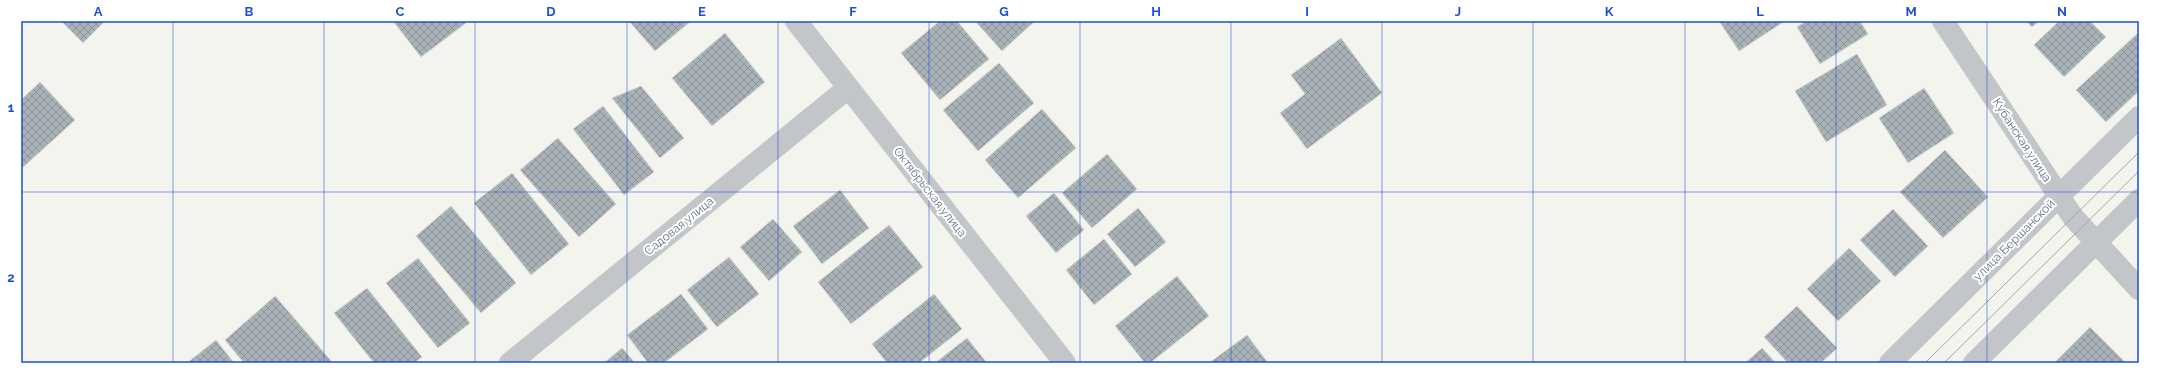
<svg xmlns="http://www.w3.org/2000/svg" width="2160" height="384" font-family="Raleway,sans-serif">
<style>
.building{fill:url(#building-cross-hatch);stroke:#d5d5d2}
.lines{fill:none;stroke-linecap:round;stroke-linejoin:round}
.minor{stroke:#c2c6c9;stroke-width:22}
.tram{stroke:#a0a7ad;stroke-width:1}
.grid{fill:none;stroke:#1d4ed8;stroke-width:1;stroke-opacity:0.55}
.labels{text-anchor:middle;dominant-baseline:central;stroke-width:4;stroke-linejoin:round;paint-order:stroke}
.street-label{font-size:12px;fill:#607483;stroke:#fff}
.neatline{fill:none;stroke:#1d4ed8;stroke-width:1.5}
.grid-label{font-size:13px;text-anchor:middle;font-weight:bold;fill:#1d4ed8}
</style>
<defs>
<pattern id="building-cross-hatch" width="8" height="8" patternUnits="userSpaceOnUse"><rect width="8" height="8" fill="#a9b2b7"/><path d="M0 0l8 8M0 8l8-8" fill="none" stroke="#8d959a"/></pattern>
</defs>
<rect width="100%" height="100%" fill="#f4f4ef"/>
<!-- building -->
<g class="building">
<path d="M 61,21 L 105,21 L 83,43 Z"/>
<path d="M 393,21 L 464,21 L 466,23 L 421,57 Z"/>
<path d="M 629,21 L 691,21 L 655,51 Z"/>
<path d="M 940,21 L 957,21 L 989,59 L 940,100 L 901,53 Z"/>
<path d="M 975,21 L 1035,21 L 1002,51 Z"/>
<path d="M 1719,21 L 1785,21 L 1739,51 Z"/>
<path d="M 1806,21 L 1860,21 L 1868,34 L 1820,64 L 1797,27 Z"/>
<path d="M 2026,21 L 2039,21 L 2032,27 Z"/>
<path d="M 2059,21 L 2090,21 L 2106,37 L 2064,77 L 2034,45 Z"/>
<path d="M 2139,32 L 2139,91 L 2106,122 L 2076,90 Z"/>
<path d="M 725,33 L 765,82 L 712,126 L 672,78 Z"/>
<path d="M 1341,38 L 1382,93 L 1307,149 L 1280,113 L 1305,94 L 1291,75 Z"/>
<path d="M 1857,54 L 1887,105 L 1826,142 L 1795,91 Z"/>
<path d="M 999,63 L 1034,103 L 978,151 L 943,110 Z"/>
<path d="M 40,82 L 75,120 L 21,169 L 21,100 Z"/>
<path d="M 641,86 L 684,138 L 660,158 L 612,98 Z"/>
<path d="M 1924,88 L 1954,133 L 1908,163 L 1879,118 Z"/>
<path d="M 603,106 L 654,172 L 624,195 L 573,129 Z"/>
<path d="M 1042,109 L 1076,148 L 1018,198 L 985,160 Z"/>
<path d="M 558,138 L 616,204 L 579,237 L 520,170 Z"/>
<path d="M 1945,150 L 1988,197 L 1943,238 L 1900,192 Z"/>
<path d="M 1107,154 L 1137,189 L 1092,228 L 1062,193 Z"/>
<path d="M 512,173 L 569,244 L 531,275 L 474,203 Z"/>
<path d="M 840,190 L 869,228 L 822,264 L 793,226 Z"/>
<path d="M 1054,193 L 1084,230 L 1056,253 L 1026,216 Z"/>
<path d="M 451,206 L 516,283 L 481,313 L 416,236 Z"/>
<path d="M 1138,208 L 1166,242 L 1135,267 L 1107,234 Z"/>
<path d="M 1893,209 L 1928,246 L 1895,277 L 1860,240 Z"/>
<path d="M 773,219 L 802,252 L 769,281 L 740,247 Z"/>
<path d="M 889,225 L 923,267 L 851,324 L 818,282 Z"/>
<path d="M 1104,239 L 1132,274 L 1094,305 L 1066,270 Z"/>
<path d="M 1849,248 L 1881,281 L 1838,321 L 1807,289 Z"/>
<path d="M 729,257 L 759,294 L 717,327 L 687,290 Z"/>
<path d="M 418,258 L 470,323 L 438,348 L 386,283 Z"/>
<path d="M 1177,276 L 1209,316 L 1150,363 L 1145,363 L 1115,326 Z"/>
<path d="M 367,288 L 422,357 L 414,363 L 374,363 L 334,313 Z"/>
<path d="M 681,294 L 708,329 L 664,363 L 648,363 L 627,335 Z"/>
<path d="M 934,294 L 962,329 L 919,363 L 887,363 L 872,344 Z"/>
<path d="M 275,296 L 333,363 L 244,363 L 225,340 Z"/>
<path d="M 1797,306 L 1837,348 L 1821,363 L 1788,363 L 1764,337 Z"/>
<path d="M 2090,327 L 2126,363 L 2054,363 Z"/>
<path d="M 1247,335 L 1268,363 L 1209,363 Z"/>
<path d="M 967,338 L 987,363 L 935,363 Z"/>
<path d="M 216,340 L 234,363 L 187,363 Z"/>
<path d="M 622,348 L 635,363 L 604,363 Z"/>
<path d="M 1762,348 L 1776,363 L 1745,363 Z"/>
</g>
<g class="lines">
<!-- minor -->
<g class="minor">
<path d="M 796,21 L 1065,363"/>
<path d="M 1943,21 L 2073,217 L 2139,289"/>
<path d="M 510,363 L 848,88"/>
<path d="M 1890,363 L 2139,117"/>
<path d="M 1974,363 L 2139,200"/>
</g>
<!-- tram -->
<g class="tram">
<path d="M 1925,363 L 2139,152"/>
<path d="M 1944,363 L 2139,171"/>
</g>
</g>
<!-- grid -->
<path class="grid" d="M 173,21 L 173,363M 324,21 L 324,363M 475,21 L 475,363M 627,21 L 627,363M 778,21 L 778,363M 929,21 L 929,363M 1080,21 L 1080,363M 1231,21 L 1231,363M 1382,21 L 1382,363M 1533,21 L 1533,363M 1685,21 L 1685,363M 1836,21 L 1836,363M 1987,21 L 1987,363M 21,192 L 2139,192"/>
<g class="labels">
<!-- street labels -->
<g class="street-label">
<text transform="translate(2022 140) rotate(57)">Кубанская улица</text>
<text transform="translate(930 192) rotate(52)">Октябрьская улица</text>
<text transform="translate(679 226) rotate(-39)">Садовая улица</text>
<text transform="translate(2014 240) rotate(-45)">улица Бершанской</text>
</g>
</g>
<!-- border -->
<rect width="2160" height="384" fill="none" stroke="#ffffff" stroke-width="44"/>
<rect x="22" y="22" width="2116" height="340" class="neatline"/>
<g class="grid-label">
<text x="98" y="16">A</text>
<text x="249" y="16">B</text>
<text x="400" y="16">C</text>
<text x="551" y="16">D</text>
<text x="702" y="16">E</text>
<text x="853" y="16">F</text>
<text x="1004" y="16">G</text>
<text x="1156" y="16">H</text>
<text x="1307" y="16">I</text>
<text x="1458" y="16">J</text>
<text x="1609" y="16">K</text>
<text x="1760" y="16">L</text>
<text x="1911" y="16">M</text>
<text x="2062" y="16">N</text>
<text x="11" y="112">1</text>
<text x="11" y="282">2</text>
</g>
</svg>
